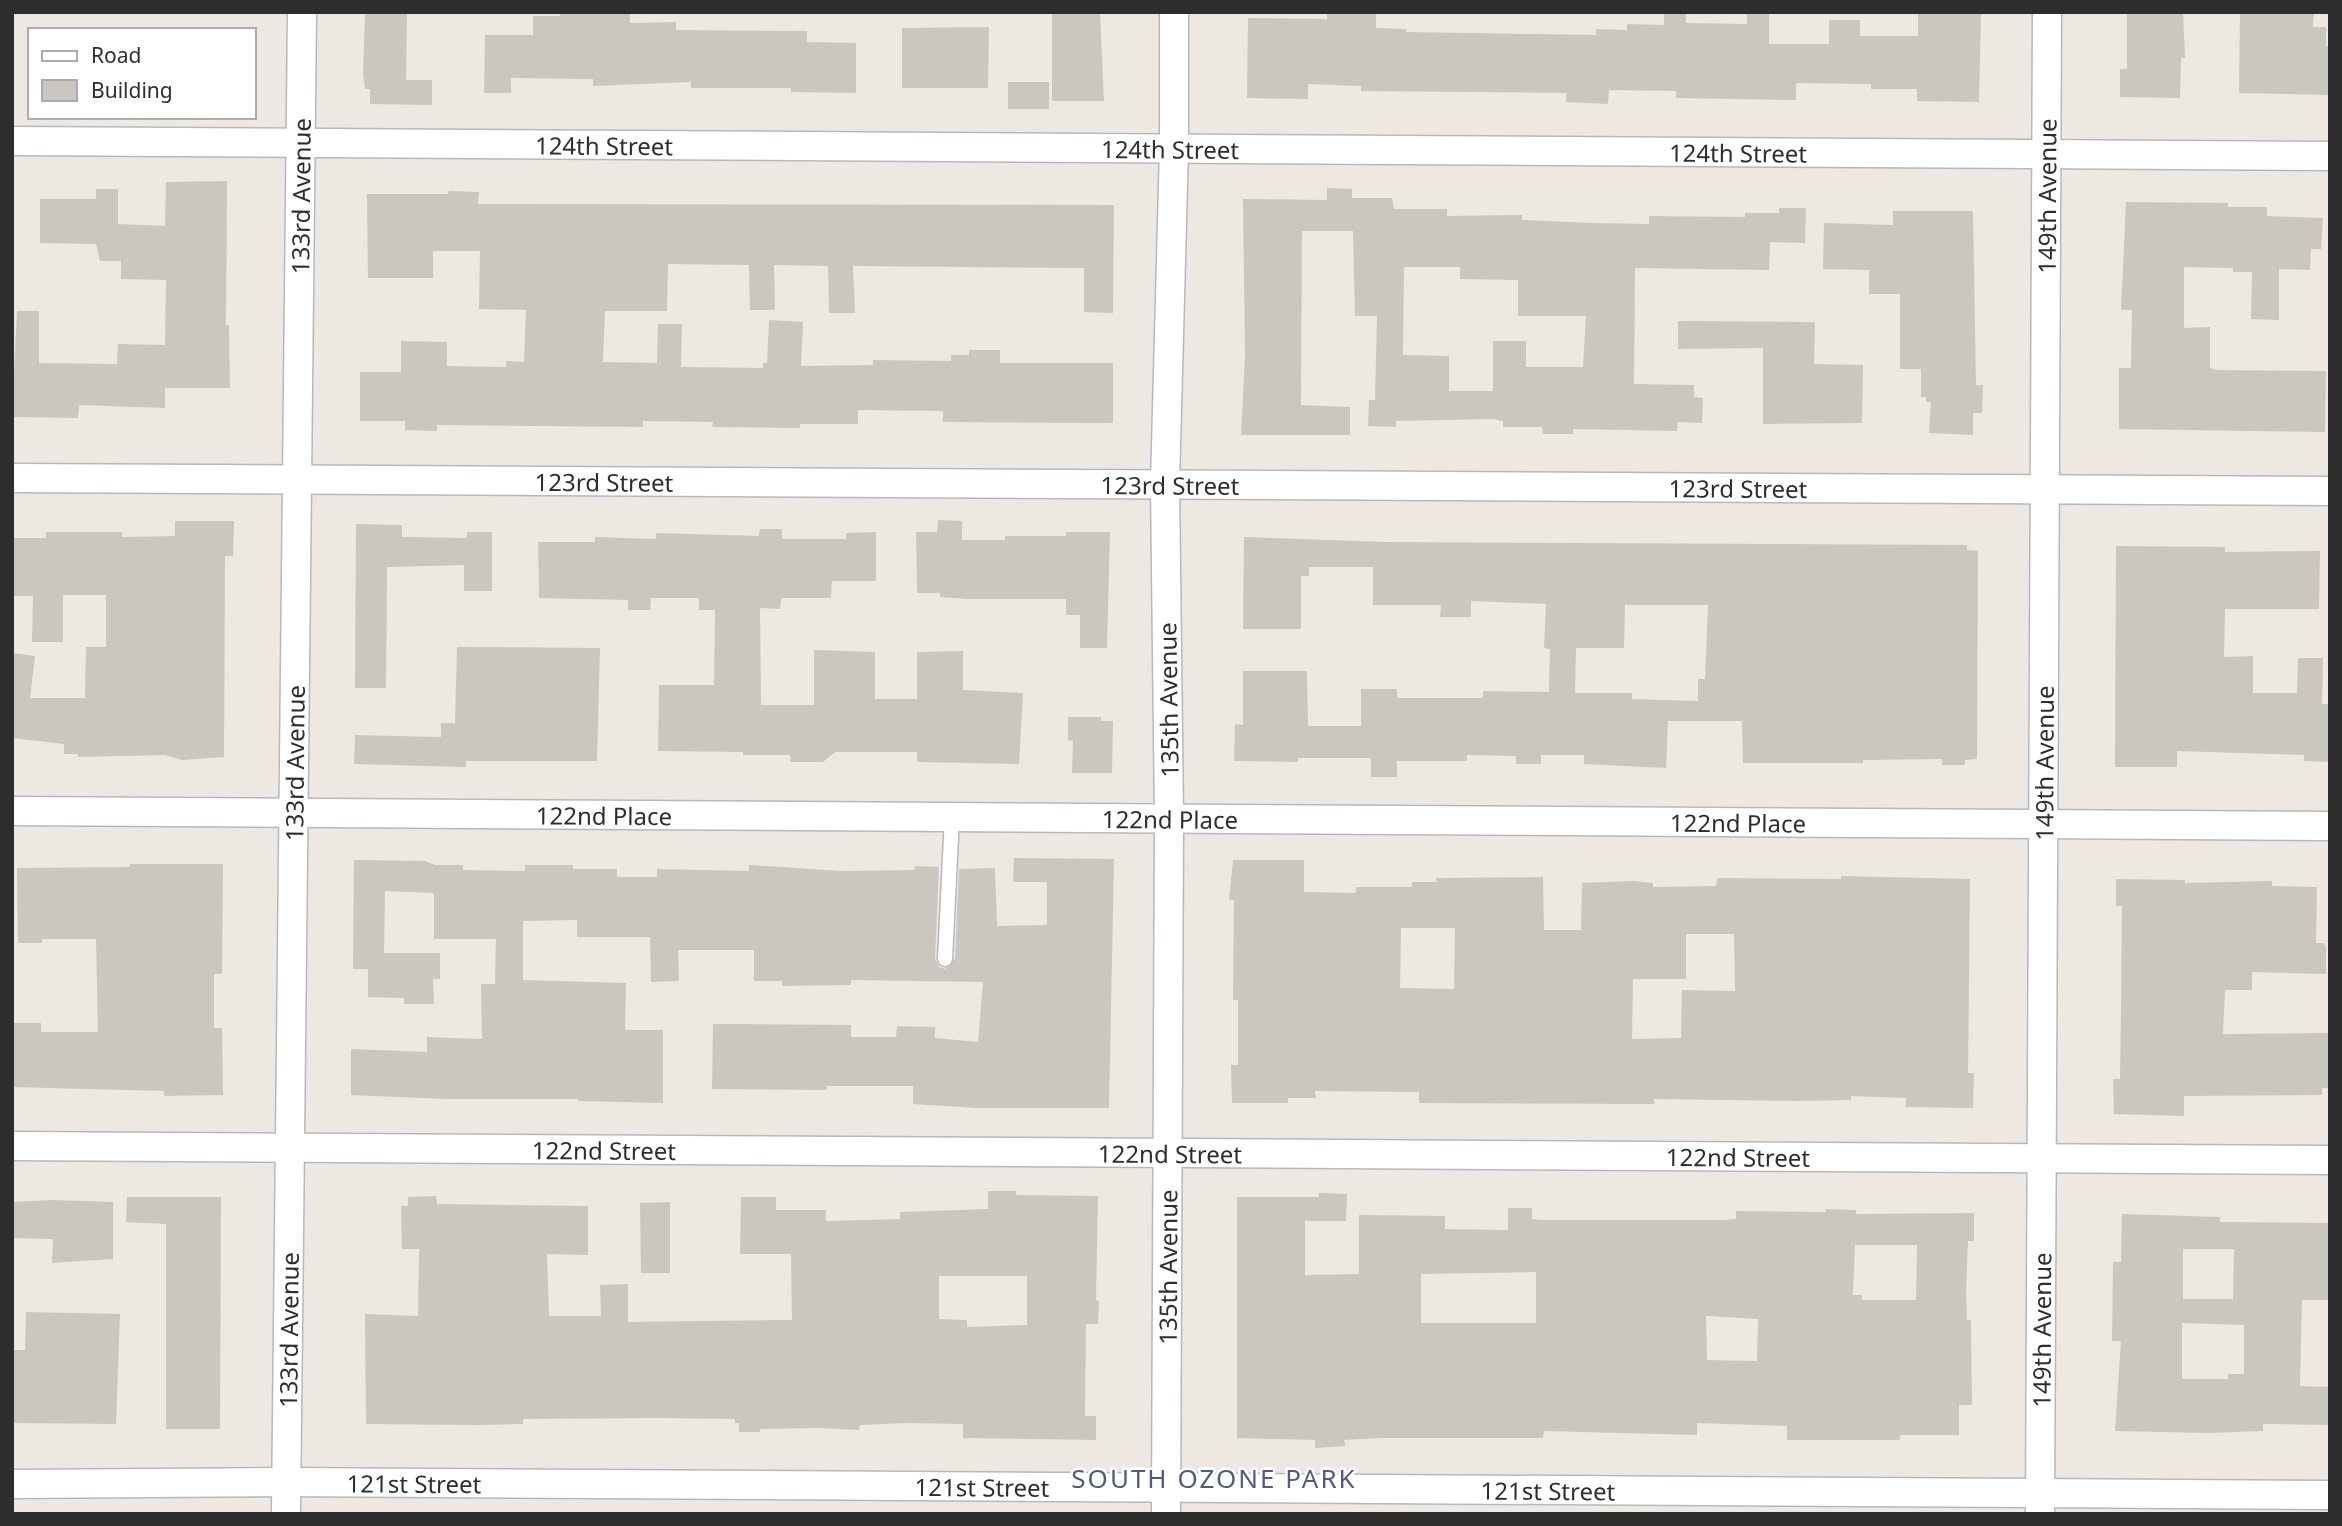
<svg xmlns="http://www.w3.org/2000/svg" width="2342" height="1526" font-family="'Noto Sans',sans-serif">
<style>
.building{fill:#cac6c0;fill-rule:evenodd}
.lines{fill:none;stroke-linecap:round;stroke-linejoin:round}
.service-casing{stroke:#b5b8c0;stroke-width:17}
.minor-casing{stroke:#b5b8c0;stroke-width:31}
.service{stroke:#fff;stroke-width:14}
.minor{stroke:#fff;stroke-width:28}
.labels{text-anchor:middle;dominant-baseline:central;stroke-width:5;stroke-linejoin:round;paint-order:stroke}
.street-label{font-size:24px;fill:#2e2e2e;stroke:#fff}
.neighbourhood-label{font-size:26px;letter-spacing:2px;fill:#515b7c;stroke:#fff}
</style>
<rect width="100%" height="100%" fill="#eee8e2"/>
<!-- building -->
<g class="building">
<path d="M 365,12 L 407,12 L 406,80 L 432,80 L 432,105 L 370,104 L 370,89 L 365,89 L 363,73 Z"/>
<path d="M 560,12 L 630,13 L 630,23 L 676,22 L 676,30 L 807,31 L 807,42 L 856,43 L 856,93 L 791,92 L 791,88 L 691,88 L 691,82 L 593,86 L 593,79 L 511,78 L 511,93 L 484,93 L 485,35 L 533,35 L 533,16 L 560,16 Z"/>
<path d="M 1052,12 L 1100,12 L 1104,101 L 1052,101 Z"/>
<path d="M 1327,12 L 1376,12 L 1376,28 L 1406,29 L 1406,32 L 1596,35 L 1596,29 L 1627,30 L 1627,24 L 1664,25 L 1664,12 L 1686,12 L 1686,23 L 1747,24 L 1747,12 L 1769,12 L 1769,44 L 1829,44 L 1829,20 L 1860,20 L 1860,36 L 1918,36 L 1918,12 L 1981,12 L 1979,102 L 1917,101 L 1917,89 L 1871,89 L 1871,84 L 1796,83 L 1796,100 L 1676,98 L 1676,91 L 1609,90 L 1608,104 L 1566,102 L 1566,93 L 1361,91 L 1361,86 L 1308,84 L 1308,99 L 1247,98 L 1248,18 L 1327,19 Z"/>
<path d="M 2127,12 L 2183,12 L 2185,58 L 2181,58 L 2180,98 L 2120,97 L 2120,69 L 2127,69 Z"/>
<path d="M 2240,12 L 2314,12 L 2313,27 L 2326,27 L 2326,46 L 2330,46 L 2330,95 L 2239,93 Z"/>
<path d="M 989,27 L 988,88 L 902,88 L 902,28 Z"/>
<rect x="1008" y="82" width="41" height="27"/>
<path d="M 227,181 L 226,325 L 229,325 L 230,388 L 165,388 L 165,408 L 79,405 L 78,418 L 12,417 L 17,311 L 39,311 L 39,363 L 117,364 L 118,344 L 165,345 L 166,280 L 121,279 L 121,261 L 100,261 L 96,244 L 40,243 L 40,199 L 96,199 L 96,189 L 118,189 L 118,224 L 165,226 L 166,182 Z"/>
<path d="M 1327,188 L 1352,189 L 1352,198 L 1392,198 L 1394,209 L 1447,209 L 1447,216 L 1522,215 L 1522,220 L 1592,223 L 1649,224 L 1649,216 L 1745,217 L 1745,213 L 1779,213 L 1779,208 L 1806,208 L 1805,243 L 1770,242 L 1769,270 L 1635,268 L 1634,384 L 1694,385 L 1694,397 L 1703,398 L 1702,423 L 1678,422 L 1677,431 L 1573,429 L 1573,434 L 1543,434 L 1542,427 L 1503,427 L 1503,421 L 1493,419 L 1396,421 L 1396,427 L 1368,426 L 1369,400 L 1375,400 L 1377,316 L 1355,316 L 1353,231 L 1302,231 L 1301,405 L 1350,407 L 1350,435 L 1241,435 L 1245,356 L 1243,199 L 1327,200 ZM 1404,267 L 1460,267 L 1460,279 L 1518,280 L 1518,316 L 1586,316 L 1583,367 L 1526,367 L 1526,341 L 1493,341 L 1493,391 L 1449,391 L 1449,356 L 1403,355 Z"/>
<path d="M 449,191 L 479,192 L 478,204 L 1114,205 L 1113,313 L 1084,312 L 1084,268 L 853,266 L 855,313 L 829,313 L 828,266 L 774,265 L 775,310 L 750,310 L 749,265 L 668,264 L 667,311 L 605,311 L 603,362 L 657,363 L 658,324 L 682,324 L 681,367 L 763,368 L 763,363 L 767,363 L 769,320 L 803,322 L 801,366 L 873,365 L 873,360 L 951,361 L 951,355 L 969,355 L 969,350 L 1000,350 L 1000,363 L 1113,363 L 1113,423 L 943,422 L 943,411 L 858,410 L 858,424 L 800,424 L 800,428 L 712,427 L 713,422 L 643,421 L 643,427 L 437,425 L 437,431 L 405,430 L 405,421 L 360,421 L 360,372 L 401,372 L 401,341 L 447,342 L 447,366 L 506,367 L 506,361 L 524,362 L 526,310 L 479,309 L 480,251 L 433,251 L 433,278 L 368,278 L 367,194 L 448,194 Z"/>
<path d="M 2126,202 L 2228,203 L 2228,207 L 2267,207 L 2267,216 L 2323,218 L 2321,249 L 2311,249 L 2310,270 L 2279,269 L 2279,320 L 2251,319 L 2252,272 L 2233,272 L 2233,268 L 2184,267 L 2184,328 L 2210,327 L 2210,368 L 2217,370 L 2326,371 L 2325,432 L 2119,429 L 2119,368 L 2131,368 L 2132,310 L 2121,310 Z"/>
<path d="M 1893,211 L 1973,211 L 1976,385 L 1983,385 L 1982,413 L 1973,413 L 1973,435 L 1929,433 L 1931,402 L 1926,402 L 1926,397 L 1921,397 L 1921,369 L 1900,369 L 1900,294 L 1869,294 L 1869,270 L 1823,269 L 1824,223 L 1893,225 Z"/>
<path d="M 1678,321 L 1815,322 L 1814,364 L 1863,365 L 1862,423 L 1763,424 L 1763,348 L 1678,349 Z"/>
<path d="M 938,520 L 962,521 L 962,540 L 1005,540 L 1005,536 L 1066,536 L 1066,532 L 1110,532 L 1107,648 L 1080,648 L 1080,615 L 1066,615 L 1066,599 L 968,599 L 940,597 L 940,593 L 917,593 L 916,532 L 937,532 Z"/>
<path d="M 175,521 L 234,521 L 233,556 L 225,556 L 224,757 L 182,760 L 165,755 L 78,757 L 78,754 L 64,754 L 64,744 L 12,738 L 12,653 L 35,656 L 30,698 L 85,698 L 86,647 L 106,647 L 106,595 L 63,595 L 63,642 L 32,642 L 33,596 L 12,596 L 12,538 L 46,538 L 46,532 L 122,532 L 122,537 L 175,536 Z"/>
<path d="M 356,524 L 402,525 L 402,537 L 467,538 L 467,532 L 492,532 L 492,591 L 464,591 L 464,565 L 387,567 L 386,688 L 355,688 Z"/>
<path d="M 760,529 L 782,529 L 782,539 L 846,539 L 846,533 L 876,532 L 876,581 L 832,581 L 831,598 L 781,598 L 780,609 L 760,608 L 761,705 L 814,705 L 814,650 L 875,652 L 875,699 L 917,699 L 917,652 L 963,651 L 963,690 L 1023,693 L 1019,764 L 917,762 L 917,752 L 835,752 L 823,762 L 790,762 L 790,755 L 743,755 L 743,752 L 658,751 L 659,685 L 714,685 L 715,610 L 699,610 L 699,598 L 651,598 L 650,610 L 628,610 L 628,600 L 539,598 L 538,542 L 595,542 L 595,537 L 656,539 L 656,533 L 759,536 Z"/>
<path d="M 1244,537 L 1386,542 L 1967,545 L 1967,550 L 1978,551 L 1977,759 L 1965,760 L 1965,765 L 1942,765 L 1942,759 L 1863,760 L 1863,763 L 1743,763 L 1742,721 L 1668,721 L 1666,768 L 1584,764 L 1584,755 L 1541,755 L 1541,764 L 1516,764 L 1516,756 L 1467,755 L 1467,761 L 1397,761 L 1397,777 L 1371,777 L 1371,758 L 1298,758 L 1298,762 L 1234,761 L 1235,724 L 1243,725 L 1243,671 L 1307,671 L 1308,726 L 1361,726 L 1361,689 L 1397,689 L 1397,698 L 1483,698 L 1483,691 L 1549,692 L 1550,649 L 1544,648 L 1546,604 L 1471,601 L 1471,617 L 1440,617 L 1441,605 L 1373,605 L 1373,567 L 1309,567 L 1309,576 L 1301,576 L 1301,629 L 1243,629 ZM 1625,605 L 1708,605 L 1705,679 L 1698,679 L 1698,701 L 1632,699 L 1632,693 L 1575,693 L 1576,648 L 1624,648 Z"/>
<path d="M 2116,546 L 2225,547 L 2225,552 L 2320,551 L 2319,609 L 2225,609 L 2224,657 L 2253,656 L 2253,693 L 2297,693 L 2298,658 L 2323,658 L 2322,704 L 2330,704 L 2330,762 L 2304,761 L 2304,755 L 2177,751 L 2177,767 L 2115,767 Z"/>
<path d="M 457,647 L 600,648 L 597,761 L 466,761 L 466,767 L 354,764 L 355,735 L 441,737 L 441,723 L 455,723 Z"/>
<path d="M 1068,717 L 1101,717 L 1101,721 L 1113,721 L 1112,773 L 1072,773 L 1073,741 L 1068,740 Z"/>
<path d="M 1014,858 L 1114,859 L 1109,1108 L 976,1108 L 913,1104 L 913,1086 L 827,1086 L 827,1090 L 712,1089 L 713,1024 L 851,1025 L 851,1037 L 896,1037 L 897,1026 L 935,1027 L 935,1038 L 978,1042 L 983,982 L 851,980 L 851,985 L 782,986 L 782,981 L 754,981 L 754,950 L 678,950 L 679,981 L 651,982 L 650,937 L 577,937 L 577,920 L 523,921 L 523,980 L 626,983 L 625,1030 L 663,1030 L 663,1103 L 578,1101 L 578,1099 L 446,1099 L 351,1095 L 351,1049 L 427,1052 L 427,1037 L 482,1039 L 481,984 L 495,984 L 496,939 L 434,939 L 434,893 L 385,891 L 384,953 L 440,953 L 440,979 L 433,979 L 434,1004 L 404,1004 L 404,998 L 368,997 L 368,969 L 353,969 L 354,860 L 425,861 L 435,865 L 463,865 L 463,870 L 525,871 L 525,865 L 573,865 L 573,869 L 617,869 L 617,877 L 657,877 L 657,869 L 749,871 L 749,865 L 841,871 L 914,870 L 915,866 L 939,867 L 935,959 L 939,967 L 945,969 L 955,959 L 959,869 L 995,868 L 997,926 L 1047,925 L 1047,882 L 1013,882 Z"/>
<path d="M 1233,860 L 1304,860 L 1304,892 L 1356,893 L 1356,887 L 1412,887 L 1412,882 L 1437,882 L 1436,878 L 1543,877 L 1544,930 L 1581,930 L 1582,883 L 1633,881 L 1653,883 L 1653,887 L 1716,886 L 1717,878 L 1841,879 L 1841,876 L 1970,879 L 1968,1073 L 1974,1073 L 1973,1108 L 1906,1107 L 1906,1098 L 1851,1096 L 1851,1100 L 1799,1101 L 1654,1099 L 1654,1104 L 1419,1103 L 1419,1092 L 1315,1091 L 1316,1098 L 1288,1098 L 1288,1103 L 1232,1103 L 1231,1065 L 1238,1065 L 1238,1000 L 1233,1000 L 1234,900 L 1229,900 ZM 1401,928 L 1455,928 L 1454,989 L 1400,988 ZM 1686,934 L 1734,934 L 1735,991 L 1682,990 L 1681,1038 L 1632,1039 L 1633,979 L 1686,979 Z"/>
<path d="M 130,864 L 223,864 L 222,974 L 214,974 L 214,1028 L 222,1028 L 223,1095 L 164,1096 L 164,1091 L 12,1087 L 12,1023 L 41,1023 L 41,1032 L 98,1032 L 96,939 L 42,939 L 42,943 L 18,943 L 17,868 L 130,867 Z"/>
<path d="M 2116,879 L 2185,880 L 2185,883 L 2272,881 L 2272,886 L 2317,887 L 2316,943 L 2324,943 L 2326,947 L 2326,974 L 2252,972 L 2252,990 L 2225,990 L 2223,1034 L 2330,1033 L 2330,1088 L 2322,1088 L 2322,1095 L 2184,1096 L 2184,1116 L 2114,1114 L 2113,1079 L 2120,1079 L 2121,1011 L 2122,906 L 2116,906 Z"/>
<path d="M 988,1191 L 1016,1191 L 1016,1195 L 1098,1196 L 1096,1300 L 1099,1301 L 1098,1324 L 1086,1324 L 1085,1416 L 1096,1416 L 1096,1440 L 963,1438 L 963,1424 L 905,1423 L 860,1425 L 859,1430 L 818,1428 L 760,1429 L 760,1432 L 739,1432 L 739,1423 L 735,1423 L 735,1419 L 661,1418 L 523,1419 L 523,1424 L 476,1425 L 366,1424 L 365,1314 L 418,1316 L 419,1249 L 402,1249 L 401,1206 L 408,1206 L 408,1197 L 436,1196 L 437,1204 L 588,1206 L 588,1255 L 547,1254 L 549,1316 L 601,1316 L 600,1285 L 628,1284 L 628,1322 L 792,1320 L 791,1254 L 740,1254 L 741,1197 L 776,1197 L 776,1210 L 826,1210 L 826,1221 L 900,1219 L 900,1212 L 988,1209 ZM 939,1276 L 1027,1276 L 1027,1325 L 967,1327 L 967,1320 L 939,1319 Z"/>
<path d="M 1319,1193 L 1347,1194 L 1346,1221 L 1305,1221 L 1305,1275 L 1359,1274 L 1359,1215 L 1445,1216 L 1445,1229 L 1508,1230 L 1508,1208 L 1532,1208 L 1532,1219 L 1542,1220 L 1722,1220 L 1736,1219 L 1736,1211 L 1826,1212 L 1826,1209 L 1856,1210 L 1856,1214 L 1974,1213 L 1974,1241 L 1968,1241 L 1966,1293 L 1967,1320 L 1971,1320 L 1972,1405 L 1959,1405 L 1959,1435 L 1900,1435 L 1900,1440 L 1787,1440 L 1787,1426 L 1697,1423 L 1697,1435 L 1544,1431 L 1543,1438 L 1379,1438 L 1344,1440 L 1345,1446 L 1315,1448 L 1315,1440 L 1237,1438 L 1237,1197 L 1319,1197 ZM 1855,1245 L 1917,1245 L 1916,1300 L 1862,1300 L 1862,1295 L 1853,1295 ZM 1536,1272 L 1536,1323 L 1421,1323 L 1421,1274 ZM 1706,1316 L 1758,1319 L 1757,1361 L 1707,1360 Z"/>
<path d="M 127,1197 L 221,1197 L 220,1429 L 166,1429 L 166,1224 L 126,1222 Z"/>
<path d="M 53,1200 L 113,1202 L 113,1259 L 52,1263 L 53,1239 L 12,1238 L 12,1202 Z"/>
<path d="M 670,1202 L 670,1273 L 641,1273 L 640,1203 Z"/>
<path d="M 2122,1214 L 2220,1217 L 2220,1222 L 2330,1223 L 2330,1300 L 2302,1300 L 2300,1386 L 2330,1387 L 2330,1425 L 2263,1424 L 2263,1431 L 2209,1433 L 2115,1431 L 2121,1341 L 2112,1341 L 2113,1262 L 2121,1262 ZM 2183,1249 L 2234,1249 L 2233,1299 L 2183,1299 ZM 2182,1323 L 2244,1325 L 2244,1374 L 2228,1374 L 2228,1379 L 2182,1379 Z"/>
<path d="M 26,1312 L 120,1314 L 116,1424 L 12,1423 L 12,1350 L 25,1350 Z"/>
</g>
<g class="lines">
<defs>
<path id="service" d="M 945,959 L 952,817"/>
<g id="minor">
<path id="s1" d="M 12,141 L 2330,156"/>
<path id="s2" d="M 12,478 L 2330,491"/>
<path id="s3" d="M 12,811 L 2330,826"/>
<path id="s4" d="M 12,1146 L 2330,1160"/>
<path id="s5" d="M 12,1484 L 286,1482 L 2330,1495"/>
<path id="s6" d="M 286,1514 L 302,12"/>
<path id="s7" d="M 1166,1514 L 1169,818 L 1165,484 L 1174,148 L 1174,12"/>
<path id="s8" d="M 2040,1514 L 2047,12"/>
</g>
</defs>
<!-- service casing -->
<use href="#service" class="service-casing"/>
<!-- minor casing -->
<use href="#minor" class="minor-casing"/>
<!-- service -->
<use href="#service" class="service"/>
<!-- minor -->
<use href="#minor" class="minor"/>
</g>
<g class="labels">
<!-- street labels -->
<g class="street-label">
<text stroke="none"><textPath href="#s1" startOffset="592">124th Street</textPath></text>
<text stroke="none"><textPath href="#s1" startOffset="1158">124th Street</textPath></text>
<text stroke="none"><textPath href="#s1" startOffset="1726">124th Street</textPath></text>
<text stroke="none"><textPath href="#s6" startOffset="1318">133rd Avenue</textPath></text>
<text stroke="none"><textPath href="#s8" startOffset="1318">149th Avenue</textPath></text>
<text stroke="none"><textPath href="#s2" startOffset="592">123rd Street</textPath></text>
<text stroke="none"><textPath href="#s2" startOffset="1158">123rd Street</textPath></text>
<text stroke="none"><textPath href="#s2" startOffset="1726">123rd Street</textPath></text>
<text transform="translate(1168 700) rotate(-91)">135th Avenue</text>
<text stroke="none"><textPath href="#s6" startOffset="751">133rd Avenue</textPath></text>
<text stroke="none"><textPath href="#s8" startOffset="751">149th Avenue</textPath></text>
<text stroke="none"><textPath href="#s3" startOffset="592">122nd Place</textPath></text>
<text stroke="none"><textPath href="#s3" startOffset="1158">122nd Place</textPath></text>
<text stroke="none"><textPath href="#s3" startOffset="1726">122nd Place</textPath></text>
<text stroke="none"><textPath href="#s4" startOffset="592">122nd Street</textPath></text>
<text stroke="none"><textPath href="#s4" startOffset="1158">122nd Street</textPath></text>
<text stroke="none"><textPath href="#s4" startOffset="1726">122nd Street</textPath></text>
<text stroke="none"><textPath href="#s7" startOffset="247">135th Avenue</textPath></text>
<text stroke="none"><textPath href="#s6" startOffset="184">133rd Avenue</textPath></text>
<text stroke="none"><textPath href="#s8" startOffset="184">149th Avenue</textPath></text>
<text stroke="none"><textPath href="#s5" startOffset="402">121st Street</textPath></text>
<text stroke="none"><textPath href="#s5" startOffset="970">121st Street</textPath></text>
<text stroke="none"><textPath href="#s5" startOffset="1536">121st Street</textPath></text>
</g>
<!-- neighbourhood labels -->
<g class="neighbourhood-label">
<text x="1214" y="1478">SOUTH OZONE PARK</text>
</g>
</g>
<!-- border -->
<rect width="2342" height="1526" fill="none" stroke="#2e2e2e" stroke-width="28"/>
<!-- legend -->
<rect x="28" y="28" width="228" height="91" fill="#ffffff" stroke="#ababab" stroke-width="2"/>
<rect x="42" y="51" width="35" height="10" fill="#ffffff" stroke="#ababab" stroke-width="2"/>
<text x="91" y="63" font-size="21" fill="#2e2e2e">Road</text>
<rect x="42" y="80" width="35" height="21" fill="#cac6c0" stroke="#ababab" stroke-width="2"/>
<text x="91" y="98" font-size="21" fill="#2e2e2e">Building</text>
</svg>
